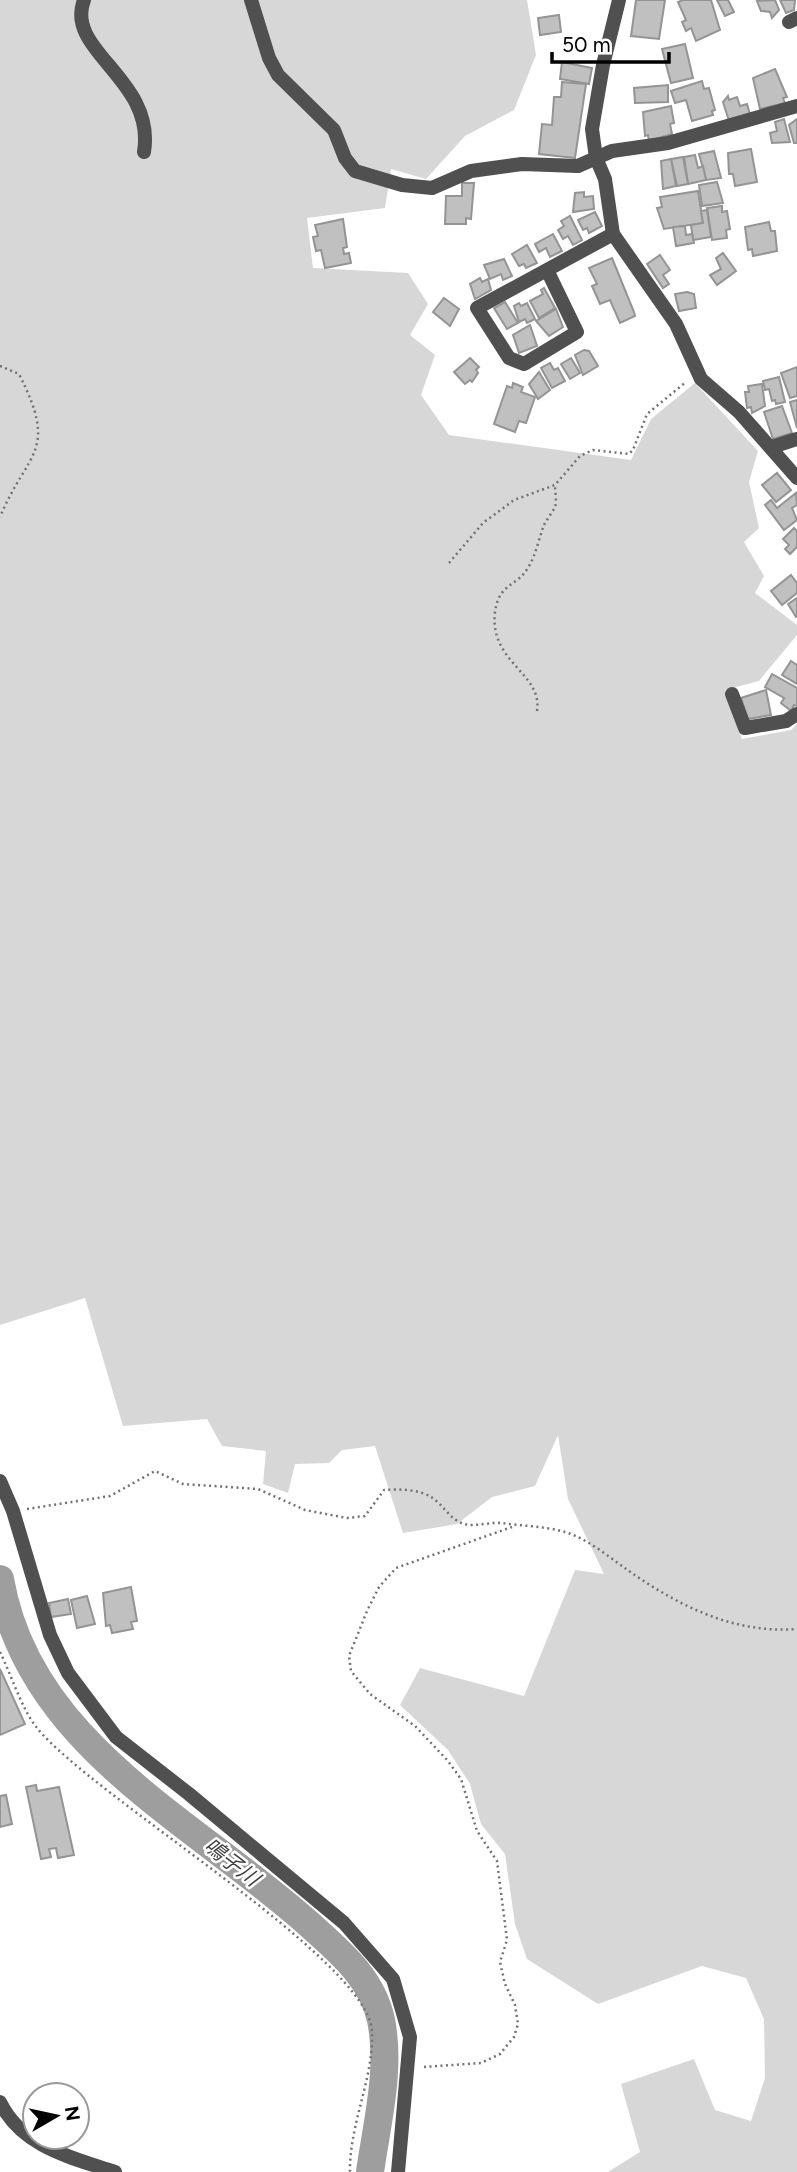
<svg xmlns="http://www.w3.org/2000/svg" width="797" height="2172" font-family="Figtree,'Noto Sans JP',sans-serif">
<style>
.green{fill:#d7d7d7}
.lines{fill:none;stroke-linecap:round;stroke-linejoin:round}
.river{stroke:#9e9e9e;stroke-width:28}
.building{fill:#c0c0c0;stroke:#949494;stroke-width:2}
.path{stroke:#727272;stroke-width:2.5;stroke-dasharray:2 3.5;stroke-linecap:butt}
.street{stroke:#505050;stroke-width:14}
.labels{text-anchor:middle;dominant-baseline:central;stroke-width:5;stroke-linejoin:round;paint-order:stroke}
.water-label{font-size:21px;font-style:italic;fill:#3f3f3f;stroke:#fff}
</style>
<rect width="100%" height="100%" fill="#fff"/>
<!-- green -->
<path class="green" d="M 0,0 L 527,0 L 536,55 L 514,110 L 465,136 L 426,179 L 391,169 L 385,208 L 307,218 L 313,268 L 408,273 L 428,304 L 410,335 L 435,355 L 421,395 L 449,435 L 631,460 L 651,419 L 695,383 L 758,451 L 749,482 L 759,528 L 744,542 L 764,576 L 755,593 L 797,625 L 797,635 L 759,681 L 725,690 L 742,739 L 791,730 L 797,724 L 797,2172 L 608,2172 L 640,2152 L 621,2084 L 694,2059 L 715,2110 L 751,2121 L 765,2078 L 764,2019 L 746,1978 L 702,1966 L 598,2004 L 527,1959 L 515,1924 L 505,1854 L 481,1824 L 470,1784 L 448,1750 L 400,1705 L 420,1668 L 524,1696 L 575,1570 L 604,1574 L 568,1499 L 558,1435 L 535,1486 L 492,1497 L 457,1524 L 403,1533 L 375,1446 L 342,1450 L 329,1463 L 295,1464 L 288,1493 L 263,1484 L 266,1451 L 222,1446 L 207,1419 L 123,1426 L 85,1298 L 0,1325 Z"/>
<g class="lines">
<!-- river -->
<path class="river" d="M 0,1579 C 28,1745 197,1823 310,1925 C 340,1952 372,1978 381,2020 C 391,2070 377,2122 370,2172"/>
</g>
<!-- building -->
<g class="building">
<path d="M 636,0 L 665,0 L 659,39 L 631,36 Z"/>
<path d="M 683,0 L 711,0 L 720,30 L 696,41 L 691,28 L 686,31 L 682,22 L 686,20 L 678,2 Z"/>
<path d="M 717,0 L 728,0 L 734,12 L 725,16 Z"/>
<path d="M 775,0 L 779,10 L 772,18 L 770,12 L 761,11 L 757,1 Z"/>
<path d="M 780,0 L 795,0 L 794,10 L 786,13 Z"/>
<path d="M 559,15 L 561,32 L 540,35 L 538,18 Z"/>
<path d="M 685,44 L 693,78 L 671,83 L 662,49 Z"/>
<path d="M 562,62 L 592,68 L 589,84 L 560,79 Z"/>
<path d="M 775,69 L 787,97 L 783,98 L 785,103 L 760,109 L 753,78 Z"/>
<path d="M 702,81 L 704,89 L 709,88 L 715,110 L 712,111 L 713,115 L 692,121 L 686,100 L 675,103 L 671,91 Z"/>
<path d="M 562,82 L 586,84 L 575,158 L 539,154 L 542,124 L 552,125 L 554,97 L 561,97 Z"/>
<path d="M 668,85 L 668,102 L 635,103 L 634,88 Z"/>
<path d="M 728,96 L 729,100 L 737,97 L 740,106 L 747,104 L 750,114 L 729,121 L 723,102 Z"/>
<path d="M 671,106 L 674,123 L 670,124 L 672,134 L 649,141 L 648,135 L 645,136 L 643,112 Z"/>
<path d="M 784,119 L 790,142 L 772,143 L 770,133 L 777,131 L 775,122 Z"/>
<path d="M 797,119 L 797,143 L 794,143 L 789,125 Z"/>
<path d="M 751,149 L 757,182 L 735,186 L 733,174 L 729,174 L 728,153 Z"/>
<path d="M 714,151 L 721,178 L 706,180 L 699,154 Z"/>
<path d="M 695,155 L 698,168 L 703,166 L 706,180 L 688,184 L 684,157 Z"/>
<path d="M 683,157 L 688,184 L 677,186 L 671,159 Z"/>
<path d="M 671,159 L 676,186 L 663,189 L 661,161 Z"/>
<path d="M 717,182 L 723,203 L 702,206 L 699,185 Z"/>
<path d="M 462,183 L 474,183 L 471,219 L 466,218 L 466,224 L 445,224 L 446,196 L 462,196 Z"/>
<path d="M 698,191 L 703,223 L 664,229 L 657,208 L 662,207 L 660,197 Z"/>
<path d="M 584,192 L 584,197 L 593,196 L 594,209 L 573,212 L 575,193 Z"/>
<path d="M 722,206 L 722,212 L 727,211 L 730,229 L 726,230 L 727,238 L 712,240 L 707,208 Z"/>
<path d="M 707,210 L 711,237 L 693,240 L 691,225 L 703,223 L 701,211 Z"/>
<path d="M 595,212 L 602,226 L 589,233 L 587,228 L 583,230 L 578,220 Z"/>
<path d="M 570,216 L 582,240 L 573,245 L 568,236 L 563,239 L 558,230 L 564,226 L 561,221 Z"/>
<path d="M 343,219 L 347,247 L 343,248 L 344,254 L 349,253 L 351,263 L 325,268 L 321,250 L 316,251 L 313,237 L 318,236 L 315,225 Z"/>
<path d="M 769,222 L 771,231 L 775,231 L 777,251 L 753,256 L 752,249 L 748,250 L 745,227 Z"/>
<path d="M 685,226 L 686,235 L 692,234 L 694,243 L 676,246 L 673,227 Z"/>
<path d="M 553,234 L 562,251 L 550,257 L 546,248 L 539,252 L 535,244 Z"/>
<path d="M 527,245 L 537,263 L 526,268 L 524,264 L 519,266 L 512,254 Z"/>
<path d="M 723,253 L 736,271 L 717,285 L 710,275 L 721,269 L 716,258 Z"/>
<path d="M 660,255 L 670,270 L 663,275 L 669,284 L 663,288 L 647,264 Z"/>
<path d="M 612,258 L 634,312 L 635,316 L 620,323 L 610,300 L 600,304 L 592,286 L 597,284 L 589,268 Z"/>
<path d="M 504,259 L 512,276 L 503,280 L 501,274 L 490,279 L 484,265 Z"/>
<path d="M 480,278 L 482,282 L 488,279 L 491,290 L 475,299 L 470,284 Z"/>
<path d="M 544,288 L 555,308 L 539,318 L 530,301 L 543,294 L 541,290 Z"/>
<path d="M 687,292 L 694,294 L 696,308 L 679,311 L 675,294 Z"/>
<path d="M 444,298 L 459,309 L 450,326 L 433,312 Z"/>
<path d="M 505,302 L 518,323 L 507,329 L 494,308 Z"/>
<path d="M 519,303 L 521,306 L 527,303 L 535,319 L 527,323 L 525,319 L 519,322 L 514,306 Z"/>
<path d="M 556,309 L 563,327 L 549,336 L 536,321 Z"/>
<path d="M 530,325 L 537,346 L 519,353 L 513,335 Z"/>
<path d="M 584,350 L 589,351 L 598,366 L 583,375 L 575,355 Z"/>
<path d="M 470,358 L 479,367 L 476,370 L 478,373 L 472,382 L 470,380 L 465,384 L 454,372 Z"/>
<path d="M 571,358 L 580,373 L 570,379 L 561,364 Z"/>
<path d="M 550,363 L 554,370 L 558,368 L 565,381 L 552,388 L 541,368 Z"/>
<path d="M 797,367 L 797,396 L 790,398 L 781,373 Z"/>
<path d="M 539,372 L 550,390 L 538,399 L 529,384 Z"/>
<path d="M 779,377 L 785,402 L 776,404 L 775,400 L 772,401 L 769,389 L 765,390 L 763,381 Z"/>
<path d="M 513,383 L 523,387 L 521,392 L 535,397 L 526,423 L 519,421 L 515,432 L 494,424 L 507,386 L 512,388 Z"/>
<path d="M 762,384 L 765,406 L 752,413 L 751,407 L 747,408 L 745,392 L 749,392 L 748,386 Z"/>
<path d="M 797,400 L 797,428 L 790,402 Z"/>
<path d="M 782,406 L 792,433 L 773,439 L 764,412 Z"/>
<path d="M 777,473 L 791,490 L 776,502 L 762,485 Z"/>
<path d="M 796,493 L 797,505 L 792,508 L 797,520 L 784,530 L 765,505 L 771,500 L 777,508 Z"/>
<path d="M 794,528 L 797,531 L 797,547 L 790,554 L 785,549 L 789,545 L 783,539 Z"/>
<path d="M 791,575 L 797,583 L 797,593 L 782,605 L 771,591 Z"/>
<path d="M 797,598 L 797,616 L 796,617 L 788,604 Z"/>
<path d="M 791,661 L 797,665 L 797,684 L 782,675 Z"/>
<path d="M 772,674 L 797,688 L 797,706 L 794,705 L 791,711 L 781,703 L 784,698 L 765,687 Z"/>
<path d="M 766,690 L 771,715 L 748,719 L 741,698 Z"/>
<path d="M 131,1587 L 137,1621 L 131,1622 L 133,1629 L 112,1633 L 110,1625 L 106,1626 L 103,1593 Z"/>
<path d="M 87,1596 L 95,1624 L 77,1628 L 71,1600 Z"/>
<path d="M 68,1599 L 71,1614 L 51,1617 L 49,1603 Z"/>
<path d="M 0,1669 L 25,1724 L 0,1735 Z"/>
<path d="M 36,1785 L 37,1791 L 59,1787 L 74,1855 L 58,1858 L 56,1848 L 49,1849 L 51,1857 L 41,1859 L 26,1787 Z"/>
<path d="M 6,1795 L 12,1824 L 0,1827 L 0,1796 Z"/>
</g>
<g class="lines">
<!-- path -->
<g class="path">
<path d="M 0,366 L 19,374 C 59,453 28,450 0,517"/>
<path d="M 449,563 L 483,523 L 514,500 L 555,485 L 580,456 L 593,450 L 629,454 L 633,450 L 647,414 L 686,382"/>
<path d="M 537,711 C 543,673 489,663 495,612 C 499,582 518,587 529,566 C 536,554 539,538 544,525 C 547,519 552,513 555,507 C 557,501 555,492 555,485"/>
<path d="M 27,1509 L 110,1496 L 155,1471 L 183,1484 L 258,1489 L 305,1510 L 347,1518 L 365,1516 L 384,1490 C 398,1489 419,1489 431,1497 C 443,1504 450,1520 464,1524 C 476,1527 489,1522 501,1523 C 521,1526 545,1526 565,1532 C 588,1539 609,1557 629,1571 C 679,1606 734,1634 797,1629"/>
<path d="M 0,1652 C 11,1674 22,1710 37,1728 C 93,1797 368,1959 372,2031 C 374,2078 349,2125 350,2172"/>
<path d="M 424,2067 L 481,2063 L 500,2054 L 514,2037 L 518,2024 L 515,2005 L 505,1984 L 500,1962 L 507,1940 L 497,1861 L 477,1831 L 461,1779 L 448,1761 L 415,1726 L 370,1694 L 351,1671 L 349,1656 L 367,1611 L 379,1587 L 396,1568 L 512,1527"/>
</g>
<!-- street -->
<g class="street">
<path d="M 84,0 C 64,51 156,79 144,152"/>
<path d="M 251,0 L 269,58 L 278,75 L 334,130 L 345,158 L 355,171 L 402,185 L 432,188 L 471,171 L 522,164 L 578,166 L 612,151 L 668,143 L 797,106"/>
<path d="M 619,0 L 603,65 L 592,129 L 596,158 L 605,179 L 613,234 L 676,324 L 701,379 L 739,412 L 797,478"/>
<path d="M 789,22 L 797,18"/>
<path d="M 547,270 L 577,332 L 524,364 L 509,358 L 477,308 L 613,234"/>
<path d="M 772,447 L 797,439"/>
<path d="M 732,694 L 745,728 L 786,721 L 797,714"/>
<path d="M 0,1481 L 13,1511 L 50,1635 L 68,1673 L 116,1737 L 189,1794 L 344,1923 L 393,1979 L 410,2037 L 398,2172"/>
<path d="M 0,2102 C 22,2147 70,2157 115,2172"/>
</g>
</g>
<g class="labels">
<!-- water labels -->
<g class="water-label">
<text transform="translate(232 1862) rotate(38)">鳴子川</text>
</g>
</g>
<!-- north arrow -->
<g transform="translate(56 2116) rotate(81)"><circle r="33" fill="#ffffff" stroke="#999999" stroke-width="2"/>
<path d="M0-5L12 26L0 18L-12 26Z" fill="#000000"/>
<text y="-10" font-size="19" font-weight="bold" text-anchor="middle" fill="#000000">N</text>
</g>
<!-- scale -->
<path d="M552 52v10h117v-10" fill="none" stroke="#000000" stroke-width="3.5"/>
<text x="562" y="52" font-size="21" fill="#000000" stroke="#ffffff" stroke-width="5" paint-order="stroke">50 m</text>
</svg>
